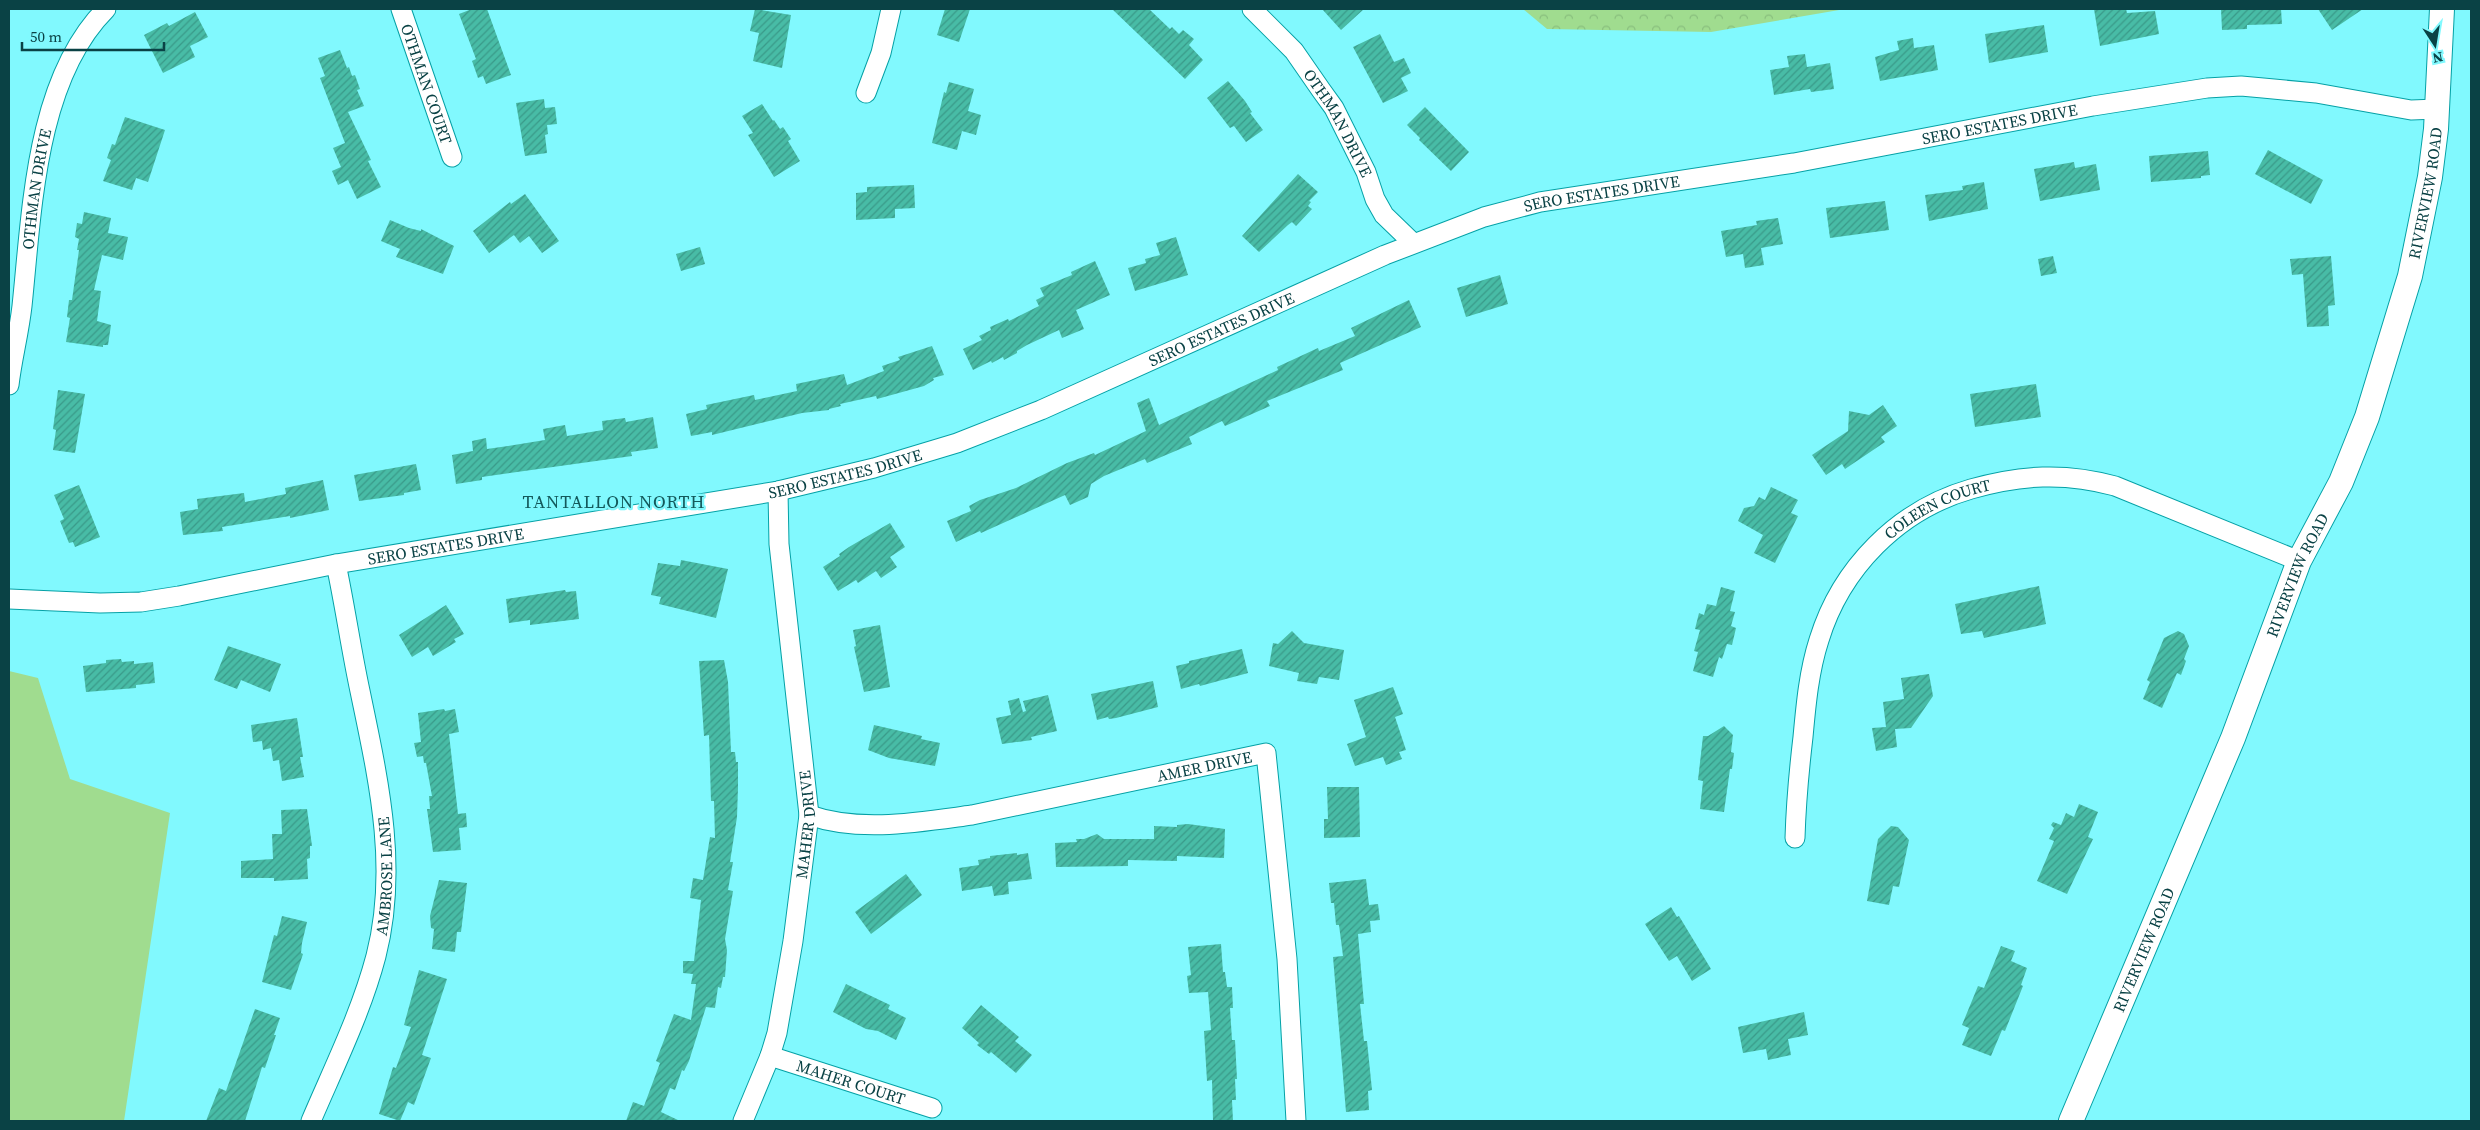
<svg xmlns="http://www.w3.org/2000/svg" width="2480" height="1130" font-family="'Source Serif 4',serif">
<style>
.green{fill:#a0dc8f}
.forest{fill:url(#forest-crowns)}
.building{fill:url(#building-hatch)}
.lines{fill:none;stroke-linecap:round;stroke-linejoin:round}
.minor-casing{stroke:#05a1a6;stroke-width:21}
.tertiary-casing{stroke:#05a1a6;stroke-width:26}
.minor{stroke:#fff;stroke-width:19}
.tertiary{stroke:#fff;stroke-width:24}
.labels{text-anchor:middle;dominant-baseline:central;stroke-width:4.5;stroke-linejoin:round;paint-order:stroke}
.street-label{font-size:16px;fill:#0a4245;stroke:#81f9fe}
.neighbourhood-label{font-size:18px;letter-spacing:1px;fill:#13595b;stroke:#81f9fe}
</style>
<defs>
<pattern id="forest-crowns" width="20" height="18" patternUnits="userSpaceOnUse" patternTransform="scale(1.25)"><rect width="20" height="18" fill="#a0dc8f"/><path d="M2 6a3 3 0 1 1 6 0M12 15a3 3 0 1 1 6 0" fill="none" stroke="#88be7d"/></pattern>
<pattern id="building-hatch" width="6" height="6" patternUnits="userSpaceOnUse" patternTransform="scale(1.25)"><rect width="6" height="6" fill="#48bca6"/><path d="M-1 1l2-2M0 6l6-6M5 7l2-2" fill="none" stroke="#3a9a89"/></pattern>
</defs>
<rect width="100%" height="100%" fill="#81f9fe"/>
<!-- green -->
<path class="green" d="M 9,671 L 38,678 L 70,779 L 170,813 L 124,1121 L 9,1121 Z"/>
<!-- forest -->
<path class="forest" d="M 1523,9 L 1845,9 L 1711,32 L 1547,29 Z"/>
<!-- building -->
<g class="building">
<path d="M 472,9 L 487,9 L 511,75 L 486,84 L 483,76 L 478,78 L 472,61 L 476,59 L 459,14 Z"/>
<path d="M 755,9 L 791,15 L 782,68 L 753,61 L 759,33 L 750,31 Z"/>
<path d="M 945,9 L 970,9 L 959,42 L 937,35 Z"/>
<path d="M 1112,9 L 1149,9 L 1170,29 L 1172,27 L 1179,34 L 1183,30 L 1194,39 L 1189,45 L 1203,60 L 1185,79 Z"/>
<path d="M 1322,9 L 1364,9 L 1341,30 Z"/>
<path d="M 2094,9 L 2126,9 L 2127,13 L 2155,11 L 2159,34 L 2100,46 Z"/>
<path d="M 2221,9 L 2281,9 L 2282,24 L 2247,25 L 2247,29 L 2222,30 Z"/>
<path d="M 2318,9 L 2363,9 L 2332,30 Z"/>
<path d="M 195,12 L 208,37 L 190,46 L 195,57 L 163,73 L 144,35 L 167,23 L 169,26 Z"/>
<path d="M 2044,25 L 2048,52 L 1989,63 L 1985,34 Z"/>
<path d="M 1380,34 L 1394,62 L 1404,58 L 1411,73 L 1401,78 L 1408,91 L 1383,103 L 1353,47 Z"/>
<path d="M 1913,38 L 1914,48 L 1934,45 L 1938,70 L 1880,81 L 1875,57 L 1899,50 L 1897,41 Z"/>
<path d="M 340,50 L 347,68 L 349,67 L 352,76 L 355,75 L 360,89 L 357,90 L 364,106 L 348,112 L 371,160 L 368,161 L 381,187 L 357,199 L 348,180 L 338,185 L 332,171 L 341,167 L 333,148 L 345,143 L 320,78 L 325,76 L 318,58 Z"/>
<path d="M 1805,54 L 1807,67 L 1830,63 L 1834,89 L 1811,92 L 1810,89 L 1774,95 L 1770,70 L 1789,67 L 1787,56 Z"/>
<path d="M 1228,81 L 1245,101 L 1252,112 L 1250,113 L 1263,130 L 1246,142 L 1234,126 L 1230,128 L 1207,98 Z"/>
<path d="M 949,82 L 974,89 L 968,111 L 981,115 L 976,135 L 962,131 L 957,150 L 932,143 L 944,92 L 946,93 Z"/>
<path d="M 544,99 L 545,108 L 555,107 L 557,124 L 547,125 L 548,134 L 545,135 L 547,153 L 525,156 L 516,103 Z"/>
<path d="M 762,104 L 773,121 L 774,120 L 780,129 L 783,127 L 791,139 L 788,141 L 800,161 L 774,177 L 748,135 L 753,133 L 742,116 Z"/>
<path d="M 1425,107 L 1469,152 L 1451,171 L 1419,140 L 1420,138 L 1407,125 Z"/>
<path d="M 125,117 L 165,130 L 148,182 L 136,178 L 132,190 L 103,181 L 111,160 L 107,158 L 112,144 L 115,145 Z"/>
<path d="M 2268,150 L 2323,180 L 2311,204 L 2255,174 Z"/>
<path d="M 2208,151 L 2210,175 L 2201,176 L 2201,178 L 2151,182 L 2149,156 Z"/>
<path d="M 2074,162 L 2075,168 L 2096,164 L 2100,190 L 2040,201 L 2034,169 Z"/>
<path d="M 1298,174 L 1318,192 L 1309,201 L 1311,202 L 1308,206 L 1312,209 L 1296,226 L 1292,222 L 1288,225 L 1259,252 L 1242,236 Z"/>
<path d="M 1984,182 L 1988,209 L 1929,221 L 1925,195 L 1963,190 L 1962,186 Z"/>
<path d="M 914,185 L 915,208 L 895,209 L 895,218 L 856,220 L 856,193 L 867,192 L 867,187 Z"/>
<path d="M 525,194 L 559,241 L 542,253 L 529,236 L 520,243 L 514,235 L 489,253 L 473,231 L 510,202 L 511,204 Z"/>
<path d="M 1885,201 L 1889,230 L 1830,238 L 1826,208 Z"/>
<path d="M 84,212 L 111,218 L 108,233 L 128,237 L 123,260 L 102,255 L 94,290 L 101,291 L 97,321 L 111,325 L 108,345 L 103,345 L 103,347 L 66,342 L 70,318 L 67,317 L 69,300 L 72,300 L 79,250 L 77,250 L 79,239 L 75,237 L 77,223 L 82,224 Z"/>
<path d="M 1778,218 L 1783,244 L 1761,248 L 1764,265 L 1745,268 L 1743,254 L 1726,257 L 1721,231 L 1757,225 L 1756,221 Z"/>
<path d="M 390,220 L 409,228 L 421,231 L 421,229 L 454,246 L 443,274 L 396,257 L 400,249 L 381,241 Z"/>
<path d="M 1176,237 L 1188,275 L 1135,291 L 1128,268 L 1146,263 L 1145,259 L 1160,255 L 1156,243 Z"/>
<path d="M 700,247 L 705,264 L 681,271 L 676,254 Z"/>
<path d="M 2053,256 L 2057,273 L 2041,276 L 2038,259 Z"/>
<path d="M 2331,256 L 2335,305 L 2328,306 L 2329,326 L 2307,327 L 2303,274 L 2292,275 L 2290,259 Z"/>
<path d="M 1095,261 L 1110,295 L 1076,310 L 1084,329 L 1062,338 L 1059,330 L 1027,345 L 1017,351 L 1017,353 L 1004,360 L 1003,357 L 992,363 L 991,361 L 973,370 L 963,349 L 982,340 L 979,336 L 991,330 L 990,327 L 1008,319 L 1009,321 L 1039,306 L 1036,300 L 1044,296 L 1040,288 L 1072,275 L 1071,272 Z"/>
<path d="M 1500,275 L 1508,304 L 1466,317 L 1457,288 Z"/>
<path d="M 1409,300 L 1421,327 L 1340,363 L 1343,370 L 1267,401 L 1270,406 L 1225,426 L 1222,421 L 1189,437 L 1192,444 L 1147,463 L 1145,459 L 1104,476 L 1091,484 L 1088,497 L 1070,505 L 1065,495 L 981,533 L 980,531 L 956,542 L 947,521 L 971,511 L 969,506 L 980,500 L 1016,488 L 1067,463 L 1094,453 L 1095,455 L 1146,431 L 1137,403 L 1149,398 L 1159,425 L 1278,370 L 1277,367 L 1318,348 L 1319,351 L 1355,336 L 1351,328 Z"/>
<path d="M 932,346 L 944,375 L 933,378 L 934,380 L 924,386 L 877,399 L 876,396 L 840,404 L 841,406 L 829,409 L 829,410 L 802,413 L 712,435 L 712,432 L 691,436 L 686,414 L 707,409 L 706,405 L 754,395 L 755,400 L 797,391 L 796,384 L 844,374 L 847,385 L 884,371 L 882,366 L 900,360 L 898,357 Z"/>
<path d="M 2036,384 L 2041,417 L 1975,427 L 1970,394 Z"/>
<path d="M 58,390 L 85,394 L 75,453 L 53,450 L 56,430 L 53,429 Z"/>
<path d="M 1883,405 L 1897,426 L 1881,437 L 1885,442 L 1845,469 L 1842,464 L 1826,475 L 1812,455 L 1848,431 L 1849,411 L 1869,415 Z"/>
<path d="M 653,417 L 658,448 L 631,452 L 632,456 L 482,477 L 482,480 L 456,484 L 452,455 L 473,451 L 472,441 L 486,438 L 487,449 L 508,446 L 545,440 L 543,429 L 565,425 L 567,436 L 603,430 L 602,421 L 625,418 L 626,422 Z"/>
<path d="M 416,464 L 421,490 L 404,493 L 404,495 L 359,501 L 354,475 Z"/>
<path d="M 323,480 L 329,510 L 290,518 L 290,516 L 222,527 L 223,531 L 183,535 L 180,512 L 198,509 L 197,499 L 244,493 L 245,502 L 286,494 L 285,488 Z"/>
<path d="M 79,485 L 100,537 L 75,547 L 73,542 L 69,543 L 60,521 L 64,519 L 54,495 Z"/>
<path d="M 1771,487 L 1798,500 L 1791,513 L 1798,516 L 1775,563 L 1754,553 L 1763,535 L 1738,521 L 1744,508 L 1754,506 L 1759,497 L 1765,500 Z"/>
<path d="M 890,523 L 905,547 L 890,557 L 897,567 L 881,578 L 876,571 L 858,583 L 856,580 L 838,591 L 823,567 L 840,556 L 839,554 L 849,547 Z"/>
<path d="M 681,560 L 728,569 L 716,618 L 659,604 L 661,597 L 651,595 L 658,563 L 680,566 Z"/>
<path d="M 2039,586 L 2046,624 L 1984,638 L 1982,631 L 1961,634 L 1955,604 Z"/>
<path d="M 1721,587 L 1735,591 L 1730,611 L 1735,612 L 1731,626 L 1736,628 L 1732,645 L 1727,644 L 1722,659 L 1719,657 L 1713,677 L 1693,671 L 1698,652 L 1694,651 L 1700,630 L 1695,629 L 1699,613 L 1704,615 L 1707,604 L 1716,606 Z"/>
<path d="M 565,590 L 566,592 L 576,591 L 579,619 L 530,625 L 530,620 L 509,623 L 506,599 Z"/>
<path d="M 446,605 L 464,634 L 454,639 L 456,642 L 433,656 L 428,647 L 412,657 L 399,635 Z"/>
<path d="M 880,625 L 890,687 L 864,692 L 854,647 L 856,646 L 853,630 Z"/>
<path d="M 1292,631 L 1304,643 L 1344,650 L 1339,680 L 1319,677 L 1317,684 L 1297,681 L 1299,673 L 1269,666 L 1273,643 L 1278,644 Z"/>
<path d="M 2178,631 L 2184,634 L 2189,646 L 2184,659 L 2186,661 L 2181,675 L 2177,673 L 2162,708 L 2143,699 L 2150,682 L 2147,680 L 2164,638 Z"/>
<path d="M 228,646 L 281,664 L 270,692 L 241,680 L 237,689 L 214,680 Z"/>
<path d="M 1242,649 L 1248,673 L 1200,686 L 1199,684 L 1181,689 L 1176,666 L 1189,663 L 1189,661 Z"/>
<path d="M 121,659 L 122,662 L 134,661 L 134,664 L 153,662 L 155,683 L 136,685 L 136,688 L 86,692 L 83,666 L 106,663 L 106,660 Z"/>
<path d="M 724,660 L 728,682 L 731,752 L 735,752 L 736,762 L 738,762 L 738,788 L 737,817 L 730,862 L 733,862 L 728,890 L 733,891 L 725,939 L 727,950 L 725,977 L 723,977 L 721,988 L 718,987 L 715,1008 L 706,1007 L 689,1061 L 684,1071 L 682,1070 L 675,1090 L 670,1088 L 661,1112 L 680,1121 L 626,1121 L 633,1102 L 644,1106 L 660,1063 L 656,1061 L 674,1014 L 691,1020 L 696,984 L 691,984 L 693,974 L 683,973 L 683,961 L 694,961 L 701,900 L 690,898 L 693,878 L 703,880 L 710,837 L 715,838 L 714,801 L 711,801 L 709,735 L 704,736 L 699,661 Z"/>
<path d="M 1929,674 L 1933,696 L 1911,728 L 1895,729 L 1897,747 L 1876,751 L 1872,728 L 1886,727 L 1883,702 L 1904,699 L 1901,678 Z"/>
<path d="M 1153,681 L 1158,707 L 1116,718 L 1109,719 L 1108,717 L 1097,720 L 1091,694 Z"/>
<path d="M 1393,687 L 1403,714 L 1395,717 L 1406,750 L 1399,752 L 1402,759 L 1386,765 L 1383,757 L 1355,766 L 1347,744 L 1366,737 L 1354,700 Z"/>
<path d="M 1048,695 L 1057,731 L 1031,737 L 1032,740 L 1002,744 L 996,718 L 1011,715 L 1008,701 L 1019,698 L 1023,712 L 1026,711 L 1023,701 Z"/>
<path d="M 444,709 L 445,711 L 455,709 L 459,732 L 449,734 L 458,814 L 466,813 L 467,827 L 459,828 L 461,850 L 433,852 L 427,809 L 430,809 L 429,796 L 432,796 L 426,763 L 424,763 L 423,756 L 417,757 L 414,743 L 421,742 L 418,713 Z"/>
<path d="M 297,718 L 303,757 L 300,757 L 304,777 L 282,781 L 279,760 L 273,761 L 271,748 L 263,750 L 262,741 L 253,742 L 251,725 Z"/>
<path d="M 874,725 L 922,736 L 921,739 L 940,743 L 935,766 L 889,758 L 868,750 Z"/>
<path d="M 1724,726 L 1733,735 L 1731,752 L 1734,753 L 1732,769 L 1730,769 L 1724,812 L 1700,809 L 1703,781 L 1698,780 L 1703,736 L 1708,736 Z"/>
<path d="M 1327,787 L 1359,787 L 1360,837 L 1324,838 L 1324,819 L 1328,819 Z"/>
<path d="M 2079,804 L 2098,812 L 2088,837 L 2093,839 L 2067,894 L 2037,881 L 2054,841 L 2049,839 L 2054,828 L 2051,825 L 2053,822 L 2061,825 L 2066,813 L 2074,817 Z"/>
<path d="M 307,809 L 312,846 L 310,846 L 310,858 L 307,859 L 308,879 L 274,881 L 274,878 L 241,878 L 241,861 L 273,859 L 272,834 L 282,834 L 281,810 Z"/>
<path d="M 1188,824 L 1225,829 L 1224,858 L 1177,856 L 1177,861 L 1128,860 L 1128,866 L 1056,867 L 1055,843 L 1077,842 L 1076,839 L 1084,839 L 1097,834 L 1104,839 L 1154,839 L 1154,826 L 1177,827 L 1177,825 Z"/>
<path d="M 1891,826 L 1898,827 L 1909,840 L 1899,887 L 1893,886 L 1889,905 L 1867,901 L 1878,839 Z"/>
<path d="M 1017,853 L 1017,855 L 1028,853 L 1032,879 L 1008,882 L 1009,894 L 994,896 L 992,886 L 962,891 L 959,868 L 979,865 L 978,860 L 990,858 L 990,856 Z"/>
<path d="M 906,874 L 922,895 L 871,934 L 855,912 Z"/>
<path d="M 1366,879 L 1369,905 L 1378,904 L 1380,920 L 1370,921 L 1371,932 L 1358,934 L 1364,1004 L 1360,1004 L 1364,1041 L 1367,1041 L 1372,1090 L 1368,1091 L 1369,1110 L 1346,1112 L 1333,957 L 1343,956 L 1339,925 L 1336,925 L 1334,903 L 1331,903 L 1329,883 Z"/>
<path d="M 439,880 L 467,883 L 461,932 L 457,932 L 455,952 L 432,949 L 434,929 L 431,928 L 430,916 Z"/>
<path d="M 1671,907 L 1677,917 L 1679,916 L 1711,969 L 1692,981 L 1677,956 L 1669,961 L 1645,924 Z"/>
<path d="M 282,916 L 307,922 L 302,943 L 301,953 L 303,954 L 291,990 L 262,982 L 274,935 L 277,936 Z"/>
<path d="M 1221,944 L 1223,972 L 1225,972 L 1227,987 L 1232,987 L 1233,1008 L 1230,1008 L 1232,1040 L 1235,1040 L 1237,1079 L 1235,1079 L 1236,1100 L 1232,1100 L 1233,1121 L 1213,1121 L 1212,1080 L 1207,1081 L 1204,1031 L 1211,1030 L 1208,992 L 1189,993 L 1187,976 L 1191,975 L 1188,947 Z"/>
<path d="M 2001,946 L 2015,951 L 2011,961 L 2027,968 L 2021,985 L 2023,986 L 2005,1031 L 2002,1030 L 1991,1056 L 1962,1045 L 1969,1028 L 1962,1025 L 1978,986 L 1984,988 Z"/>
<path d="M 419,970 L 447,979 L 422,1055 L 431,1058 L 414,1105 L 408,1102 L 400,1121 L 379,1114 L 393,1067 L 396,1068 L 411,1027 L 404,1025 Z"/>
<path d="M 846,984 L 890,1005 L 888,1009 L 906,1018 L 896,1040 L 878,1031 L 866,1029 L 833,1012 Z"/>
<path d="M 981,1005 L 1019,1037 L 1015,1041 L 1032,1055 L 1016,1073 L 991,1052 L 989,1054 L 977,1045 L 979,1043 L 962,1028 Z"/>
<path d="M 255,1009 L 280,1018 L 274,1035 L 276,1035 L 265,1068 L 262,1067 L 245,1121 L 206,1121 L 219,1088 L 226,1091 Z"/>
<path d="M 1804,1012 L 1808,1035 L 1788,1039 L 1791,1055 L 1768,1060 L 1766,1049 L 1743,1053 L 1738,1027 Z"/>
</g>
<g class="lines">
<defs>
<g id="minor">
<path id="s1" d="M 401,9 L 452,157"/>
<path id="s2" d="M 1252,9 L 1294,51 L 1321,90 L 1334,108 L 1366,172 L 1375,199 L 1384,215 L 1413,243"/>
<path d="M 866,93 L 881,53 L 891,9"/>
<path id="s3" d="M 9,385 C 12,359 19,333 22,306 C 32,212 35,80 106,9"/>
<path id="s4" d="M 9,599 L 100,603 L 141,602 L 179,596 L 336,564 L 778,491 L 874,468 L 957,443 L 1041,410 L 1385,255 L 1484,217 L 1540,202 L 1794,163 L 2093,106 L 2207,88 L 2241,86 L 2263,88 L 2316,93 L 2411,110 L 2437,109"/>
<path id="s5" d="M 809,815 C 860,833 920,822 972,815 L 1266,753 L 1287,959 L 1296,1121"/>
<path id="s6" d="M 1795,838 C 1796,804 1799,771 1803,737 C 1806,704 1809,671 1819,640 C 1841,568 1898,510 1971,489 C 2020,475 2065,472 2115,486 L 2299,561"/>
<path id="s7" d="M 770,1056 L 932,1108"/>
<path id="s8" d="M 311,1121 C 334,1067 361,1013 376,956 C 399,867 378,778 360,691 C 351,649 345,606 336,564"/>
<path id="s9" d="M 743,1121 L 770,1056 L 777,1033 L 793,941 L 809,815 L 779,544 L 778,491"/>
</g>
<g id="tertiary">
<path id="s10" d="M 2071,1121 L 2233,738 L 2299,561 L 2341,482 L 2367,417 L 2410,276 L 2430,177 L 2436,129 L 2442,9"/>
</g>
</defs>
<!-- minor casing -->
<use href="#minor" class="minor-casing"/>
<!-- tertiary casing -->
<use href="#tertiary" class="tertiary-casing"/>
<!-- minor -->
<use href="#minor" class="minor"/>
<!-- tertiary -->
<use href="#tertiary" class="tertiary"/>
</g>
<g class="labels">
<!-- street labels -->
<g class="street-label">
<text stroke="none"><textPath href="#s1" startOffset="79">OTHMAN COURT</textPath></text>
<text stroke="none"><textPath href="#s2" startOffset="144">OTHMAN DRIVE</textPath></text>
<text stroke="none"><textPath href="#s4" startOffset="2062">SERO ESTATES DRIVE</textPath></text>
<text stroke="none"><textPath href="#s3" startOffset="198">OTHMAN DRIVE</textPath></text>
<text stroke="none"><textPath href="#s10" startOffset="996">RIVERVIEW ROAD</textPath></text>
<text stroke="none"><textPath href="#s4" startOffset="1658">SERO ESTATES DRIVE</textPath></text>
<text stroke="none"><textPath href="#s4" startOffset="1252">SERO ESTATES DRIVE</textPath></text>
<text stroke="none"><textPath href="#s4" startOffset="848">SERO ESTATES DRIVE</textPath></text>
<text stroke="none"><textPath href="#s6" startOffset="384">COLEEN COURT</textPath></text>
<text stroke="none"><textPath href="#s4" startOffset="442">SERO ESTATES DRIVE</textPath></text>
<text stroke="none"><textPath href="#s10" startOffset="591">RIVERVIEW ROAD</textPath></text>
<text stroke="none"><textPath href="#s5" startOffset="402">AMER DRIVE</textPath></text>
<text stroke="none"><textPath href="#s9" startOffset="305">MAHER DRIVE</textPath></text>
<text stroke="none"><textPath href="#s8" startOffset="258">AMBROSE LANE</textPath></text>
<text stroke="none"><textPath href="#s10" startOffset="186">RIVERVIEW ROAD</textPath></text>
<text stroke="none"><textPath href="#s7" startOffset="85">MAHER COURT</textPath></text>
</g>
<!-- neighbourhood labels -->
<g class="neighbourhood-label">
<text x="614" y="501">TANTALLON NORTH</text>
</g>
</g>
<!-- border -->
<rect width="2480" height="1130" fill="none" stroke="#0a4245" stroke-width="20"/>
<!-- north arrow -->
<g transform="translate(2435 45) rotate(168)" stroke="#81f9fe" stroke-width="4" paint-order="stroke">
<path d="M0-4L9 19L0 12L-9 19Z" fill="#0a4245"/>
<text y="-8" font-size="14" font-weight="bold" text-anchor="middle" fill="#0a4245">N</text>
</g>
<!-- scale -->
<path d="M22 42v8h142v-8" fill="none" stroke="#0a4245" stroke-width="2.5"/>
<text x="30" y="42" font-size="15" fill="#0a4245" stroke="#81f9fe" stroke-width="4" paint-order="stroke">50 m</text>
</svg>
